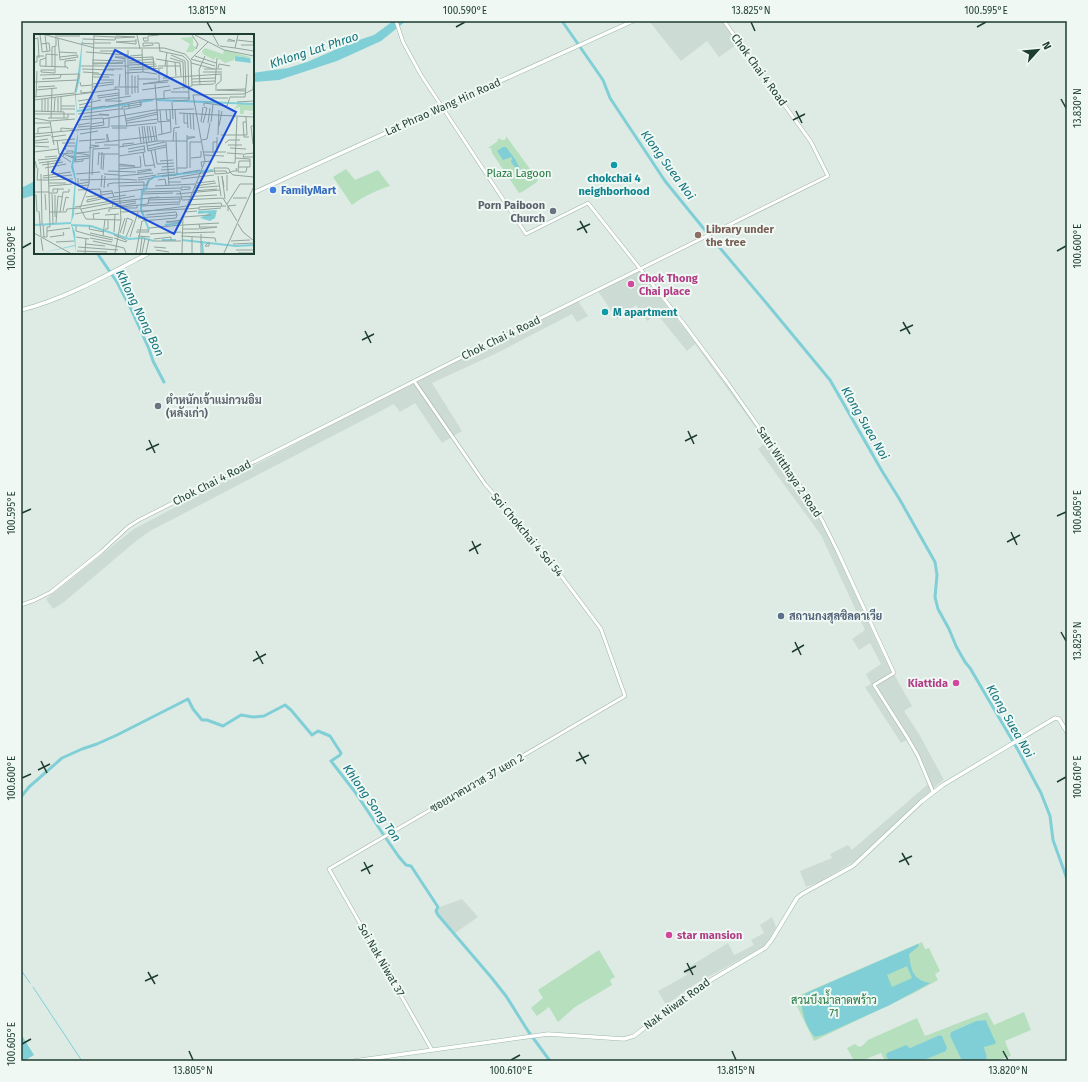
<svg xmlns="http://www.w3.org/2000/svg" width="1088" height="1082" font-family="'Fira Sans',Sarabun,sans-serif">
<style>
.built{fill:#ccdbd3}
.green{fill:#b5dfbd}
.water{fill:#80cfd7;fill-rule:evenodd}
.lines{fill:none;stroke-linecap:round;stroke-linejoin:round}
.stream{stroke:#80cfd7;stroke-width:1}
.canal{stroke:#80cfd7;stroke-width:3}
.tertiary-casing{stroke:#a1b3ac;stroke-width:4}
.secondary-casing{stroke:#9cb8ac;stroke-width:4.5}
.tertiary{stroke:#fff;stroke-width:3}
.secondary{stroke:#fff;stroke-width:3.5}
.ticks{fill:none;stroke:#1e3d32;stroke-width:1.5}
.culture-dot{fill:#0f9aa8;stroke:#eff8f3;stroke-width:1.5}
.shop-dot{fill:#3f7fe0;stroke:#eff8f3;stroke-width:1.5}
.worship-dot{fill:#6b7280;stroke:#eff8f3;stroke-width:1.5}
.education-dot{fill:#8d6e63;stroke:#eff8f3;stroke-width:1.5}
.hotel-dot{fill:#d1479c;stroke:#eff8f3;stroke-width:1.5}
.service-dot{fill:#5c6f8a;stroke:#eff8f3;stroke-width:1.5}
.labels{text-anchor:middle;dominant-baseline:central;stroke-width:4;stroke-linejoin:round;paint-order:stroke}
.street-label{font-size:11px;fill:#1e3d32;stroke:#eff8f3}
.park-label{font-size:11px;fill:#25773f;stroke:#eff8f3}
.culture-label{font-size:11px;font-weight:bold;fill:#0d838f;stroke:#eff8f3}
.shop-label{font-size:11px;font-weight:bold;fill:#366cbe;stroke:#eff8f3;text-anchor:start}
.worship-label{font-size:11px;font-weight:bold;fill:#5b616d;stroke:#eff8f3;text-anchor:end}
.education-label{font-size:11px;font-weight:bold;fill:#785e54;stroke:#eff8f3;text-anchor:start}
.hotel-label{font-size:11px;font-weight:bold;fill:#b23c85;stroke:#eff8f3;text-anchor:start}
.service-label{font-size:11px;font-weight:bold;fill:#4e5e75;stroke:#eff8f3;text-anchor:start}
.water-label{font-size:12px;font-style:italic;fill:#13737e;stroke:#eff8f3}
.inset-river{fill:none;stroke:#80cfd7;stroke-width:2}
.inset-road{fill:none;stroke:#91a59d;stroke-width:1}
.view{fill:#1d4ed8;fill-opacity:0.15;stroke:#1d4ed8;stroke-width:2}
.inset-edge{fill:none;stroke:#1e3d32;stroke-width:2}
.neatline{fill:none;stroke:#1e3d32;stroke-width:1.5}
.ticks-label{font-size:10px;text-anchor:middle;fill:#1e3d32}
</style>
<rect width="100%" height="100%" fill="#deebe5"/>
<!-- built -->
<g class="built">
<path d="M 649,21 L 723,21 L 739,43 L 719,57 L 707,41 L 681,61 Z"/>
<path d="M 639,271 L 695,342 L 765,438 L 819,518 L 830,539 L 883,655 L 912,706 L 904,711 L 919,734 L 944,780 L 937,785 L 858,859 L 820,882 L 806,887 L 800,871 L 832,858 L 830,854 L 848,845 L 852,850 L 928,784 L 921,767 L 907,740 L 901,743 L 865,687 L 871,684 L 866,674 L 881,664 L 870,643 L 859,650 L 852,639 L 865,630 L 821,535 L 758,449 L 766,442 L 695,344 L 687,351 L 657,314 L 647,321 L 636,305 L 617,319 L 598,291 Z"/>
<path d="M 578,301 L 588,316 L 577,322 L 572,314 L 495,354 L 432,383 L 462,431 L 442,443 L 415,403 L 400,412 L 394,404 L 150,531 L 136,541 L 64,602 L 53,609 L 46,599 L 134,529 L 333,424 Z"/>
<path d="M 462,899 L 478,917 L 455,933 L 440,916 L 437,912 L 437,910 L 440,907 Z"/>
<path d="M 772,917 L 776,927 L 769,941 L 765,946 L 695,984 L 666,1005 L 658,991 L 687,975 L 684,970 L 728,943 L 734,955 L 754,945 L 751,940 L 764,933 L 760,925 Z"/>
</g>
<!-- green -->
<g class="green">
<path d="M 506,136 L 538,180 L 537,182 L 522,192 L 519,193 L 492,153 L 491,148 L 488,148 L 498,141 L 497,140 L 500,138 L 501,140 L 504,140 L 506,139 Z"/>
<path d="M 346,169 L 355,180 L 378,170 L 390,186 C 377,190 364,196 352,205 L 333,177 Z"/>
<path d="M 922,942 L 925,949 L 929,948 L 940,971 L 935,974 L 938,980 L 914,993 L 814,1041 L 793,998 Z"/>
<path d="M 599,950 L 615,977 L 610,980 L 612,985 L 575,1007 L 558,1022 L 549,1007 L 537,1016 L 531,1008 L 543,998 L 538,990 Z"/>
<path d="M 987,1012 L 994,1025 L 1024,1012 L 1031,1030 L 1005,1041 L 1011,1056 L 995,1061 L 985,1061 L 987,1057 L 983,1048 L 985,1046 L 985,1020 L 976,1021 L 951,1032 L 950,1036 L 962,1061 L 942,1061 L 939,1060 L 936,1061 L 922,1061 L 947,1050 L 941,1035 L 910,1048 L 909,1047 L 886,1056 L 889,1061 L 885,1061 L 881,1053 L 861,1061 L 854,1061 L 847,1048 L 855,1044 L 859,1047 L 862,1046 L 868,1040 L 917,1018 L 925,1036 Z"/>
</g>
<!-- water -->
<g class="water">
<path d="M 393,21 L 406,21 L 381,41 L 337,61 L 279,80 L 253,82 L 253,73 L 288,68 L 307,62 L 353,42 L 374,35 Z"/>
<path d="M 503,147 L 506,147 L 515,159 L 522,172 L 518,175 L 518,171 L 511,162 L 512,158 L 511,157 L 503,160 L 497,151 Z"/>
<path d="M 35,181 L 35,195 L 21,199 L 21,188 Z"/>
<path d="M 918,944 L 919,946 L 909,954 C 911,969 912,980 930,983 L 890,1005 L 823,1035 L 815,1037 C 806,1028 803,1015 801,1003 L 805,994 L 813,990 ZM 907,966 L 912,978 L 892,987 L 887,975 Z"/>
<path d="M 985,1020 L 986,1021 L 996,1043 L 995,1044 L 984,1047 L 984,1048 L 987,1057 L 985,1061 L 962,1061 L 950,1036 L 951,1032 L 976,1021 Z"/>
<path d="M 21,1034 L 34,1055 L 24,1061 L 21,1061 Z"/>
<path d="M 940,1035 L 942,1036 L 947,1048 L 946,1051 L 922,1061 L 889,1061 L 886,1056 L 887,1053 L 906,1045 L 910,1048 Z"/>
</g>
<g class="lines">
<!-- stream -->
<g class="stream">
<path d="M 21,970 L 30,983"/>
<path d="M 33,987 L 82,1061"/>
</g>
<!-- canal -->
<g class="canal">
<path d="M 562,21 L 603,80 L 610,98 L 665,181 L 704,229 L 768,305 L 830,380 L 882,471 L 900,500 L 935,562 L 937,575 L 935,597 L 938,609 L 949,629 L 956,646 L 965,662 L 970,668 L 1018,750 L 1041,793 L 1050,816 L 1053,840 L 1067,879"/>
<path d="M 97,253 L 117,282 L 131,309 L 149,349 L 153,361 L 164,382"/>
<path d="M 21,797 L 29,787 L 62,758 L 82,749 L 97,744 L 117,735 L 188,699 L 193,709 L 202,720 L 207,720 L 223,726 L 241,715 L 253,717 L 264,716 L 285,705 L 291,710 L 312,735 L 318,731 L 330,736 L 341,753 L 340,755 L 331,761 L 355,792 L 383,834 L 399,857 L 406,865 L 411,866 L 438,907 L 436,911 L 438,915 L 491,977 L 506,996 L 528,1031 L 550,1061"/>
</g>
<defs>
<g id="tertiary">
<path d="M 396,21 L 403,42 L 421,75 L 526,234 L 588,203 L 684,324 L 727,382 L 810,500 L 822,520 L 837,550 L 894,673 L 874,685 L 907,737 L 918,756 L 933,792"/>
<path d="M 414,381 L 485,484 L 538,545 L 601,629 L 625,696 L 329,869 L 432,1050"/>
<path d="M 21,605 L 35,600 L 51,592 L 101,552 L 128,527 L 139,520 L 452,362 L 828,176 L 811,142 L 724,21"/>
</g>
<g id="secondary">
<path d="M 253,193 L 633,21"/>
<path d="M 21,310 C 65,299 109,274 149,253"/>
<path d="M 354,1061 L 548,1034 L 624,1039 L 634,1036 L 689,993 L 765,948 L 771,941 L 797,898 L 802,894 L 853,866 L 921,802 L 943,785 L 1055,718 L 1059,719 L 1067,732"/>
</g>
</defs>
<!-- tertiary casing -->
<use href="#tertiary" class="tertiary-casing"/>
<!-- secondary casing -->
<use href="#secondary" class="secondary-casing"/>
<!-- tertiary -->
<use href="#tertiary" class="tertiary"/>
<!-- secondary -->
<use href="#secondary" class="secondary"/>
</g>
<!-- ticks -->
<path class="ticks" d="M 207,22 L 212,31M 751,22 L 755,31M 456,27 L 465,22M 977,27 L 986,22M 1061,99 L 1066,108M 796,111 L 802,123M 793,120 L 805,114M 580,221 L 587,233M 577,230 L 590,224M 22,248 L 31,243M 1057,251 L 1066,246M 903,322 L 910,334M 365,331 L 371,343M 900,331 L 913,325M 362,340 L 374,334M 688,431 L 694,444M 149,440 L 155,453M 685,441 L 697,435M 146,450 L 159,444M 22,513 L 31,509M 1057,516 L 1066,512M 1011,532 L 1017,545M 472,541 L 478,554M 1007,542 L 1020,535M 469,551 L 481,544M 1061,632 L 1066,641M 795,642 L 801,655M 256,651 L 263,664M 792,652 L 804,645M 253,661 L 266,654M 579,752 L 586,764M 41,761 L 47,773M 576,761 L 589,755M 38,770 L 50,764M 22,778 L 31,774M 1057,782 L 1066,777M 902,853 L 909,865M 364,862 L 370,874M 899,862 L 912,856M 361,871 L 373,865M 687,963 L 693,975M 148,972 L 155,984M 684,972 L 696,966M 145,981 L 158,975M 22,1044 L 31,1039M 189,1051 L 193,1060M 732,1051 L 736,1060M 1003,1051 L 1008,1060M 511,1060 L 520,1055"/>
<!-- markers -->
<g class="culture-dot">
<circle cx="614" cy="165" r="4"/>
<circle cx="605" cy="312" r="4"/>
</g>
<circle class="shop-dot" cx="273" cy="190" r="4"/>
<g class="worship-dot">
<circle cx="553" cy="211" r="4"/>
<circle cx="158" cy="406" r="4"/>
</g>
<circle class="education-dot" cx="698" cy="235" r="4"/>
<g class="hotel-dot">
<circle cx="631" cy="284" r="4"/>
<circle cx="956" cy="683" r="4"/>
<circle cx="669" cy="935" r="4"/>
</g>
<circle class="service-dot" cx="781" cy="616" r="4"/>
<g class="labels">
<!-- street labels -->
<g class="street-label">
<text transform="translate(759 70) rotate(54)">Chok Chai 4 Road</text>
<text transform="translate(443 107) rotate(-24)">Lat Phrao Wang Hin Road</text>
<text transform="translate(501 338) rotate(-26)">Chok Chai 4 Road</text>
<text transform="translate(789 472) rotate(56)">Satri Witthaya 2 Road</text>
<text transform="translate(212 483) rotate(-27)">Chok Chai 4 Road</text>
<text transform="translate(527 535) rotate(50)">Soi Chokchai 4 Soi 54</text>
<text transform="translate(477 783) rotate(-30)">ซอยนาคนวาส 37 แยก 2</text>
<text transform="translate(381 960) rotate(60)">Soi Nak Niwat 37</text>
<text transform="translate(677 1004) rotate(-36)">Nak Niwat Road</text>
</g>
<!-- park labels -->
<g class="park-label">
<text x="519" y="173">Plaza Lagoon</text>
<text x="834" y="1000">สวนบึงน้ำลาดพร้าว<tspan x="834" dy="13">71</tspan></text>
</g>
<!-- culture labels -->
<g class="culture-label">
<text x="614" y="178">chokchai 4<tspan x="614" dy="13">neighborhood</tspan></text>
<text x="613" y="312" text-anchor="start">M apartment</text>
</g>
<!-- shop labels -->
<g class="shop-label">
<text x="281" y="190">FamilyMart</text>
</g>
<!-- worship labels -->
<g class="worship-label">
<text x="545" y="205">Porn Paiboon<tspan x="545" dy="13">Church</tspan></text>
<text x="166" y="400" text-anchor="start">ตำหนักเจ้าแม่กวนอิม<tspan x="166" dy="13">(หลังเก่า)</tspan></text>
</g>
<!-- education labels -->
<g class="education-label">
<text x="706" y="229">Library under<tspan x="706" dy="13">the tree</tspan></text>
</g>
<!-- hotel labels -->
<g class="hotel-label">
<text x="639" y="278">Chok Thong<tspan x="639" dy="13">Chai place</tspan></text>
<text x="948" y="683" text-anchor="end">Kiattida</text>
<text x="677" y="935">star mansion</text>
</g>
<!-- service labels -->
<g class="service-label">
<text x="789" y="616">สถานกงสุลซิลดาเวีย</text>
</g>
<!-- water labels -->
<g class="water-label">
<text transform="translate(314 50) rotate(-18)">Khlong Lat Phrao</text>
<text transform="translate(668 165) rotate(54)">Klong Suea Noi</text>
<text transform="translate(140 313) rotate(64)">Khlong Nong Bon</text>
<text transform="translate(865 423) rotate(60)">Klong Suea Noi</text>
<text transform="translate(1010 721) rotate(60)">Klong Suea Noi</text>
<text transform="translate(372 803) rotate(55)">Khlong Song Ton</text>
</g>
</g>
<!-- overview -->
<g transform="translate(34 34)">
<rect width="220" height="220" fill="#deebe5"/>
<path d="M 159,3 L 159,12 L 163,13 L 159,18 L 152,18 L 156,10 L 146,4 ZM 171,14 L 189,20 L 190,16 L 220,24 L 201,22 L 200,26 L 191,29 L 182,23 L 180,26 L 169,20 L 168,17 ZM 205,69 L 220,70 L 220,80 L 213,80 L 219,79 L 219,77 L 210,76 L 210,80 L 206,80 L 206,73 L 200,75 Z" fill="#b5dfbd"/>
<path d="M 49,1 L 46,44 L 42,61 L 44,104 L 42,124 L 39,131 L 42,145 L 40,181 L 37,189 L 41,198 L 42,219 L 41,212 L 7,219 L 41,211 L 37,189 L 41,146 L 37,133 L 44,98 L 41,61 ZM 201,22 L 216,24 L 217,29 L 201,27 ZM 183,176 L 181,184 L 176,187 L 166,184 L 175,179 L 164,180 L 164,177 Z" fill="#80cfd7"/>
<path class="inset-river" d="M 123,66 L 220,70M 105,68 L 119,66M 43,77 L 95,70M 0,191 L 37,189M 37,191 L 57,192 L 95,205 L 109,204 L 120,207M 131,191 L 147,189M 115,196 L 107,175 L 108,157 L 112,155 L 114,147 L 120,143 L 179,136M 128,206 L 142,206M 148,206 L 202,212 L 220,211M 168,207 L 169,219"/>
<path class="inset-road" d="M 6,1 L 8,16 L 8,18 L 16,17 L 15,9 L 7,10M 11,1 L 13,17M 12,1 L 61,14 L 130,14 L 151,20 L 157,27 L 158,52 L 139,55M 60,1 L 55,150 L 46,174 L 52,185 L 87,186 L 81,219M 103,1 L 106,15M 158,1 L 164,10 L 162,15M 161,1 L 190,16 L 220,22M 179,1 L 185,12M 21,2 L 46,2M 60,2 L 81,3M 24,4 L 26,26 L 44,23M 82,4 L 101,3M 113,4 L 109,4 L 110,7 L 114,7 L 114,2 L 125,1M 0,5 L 4,4 L 5,24M 49,5 L 81,6 L 82,2 L 101,3M 203,6 L 220,8M 193,7 L 201,7 L 194,5M 82,8 L 102,10 L 102,5M 82,8 L 102,7M 47,9 L 59,10M 60,9 L 77,9M 109,9 L 119,9 L 119,11 L 109,12 ZM 120,9 L 125,9 L 126,18M 207,11 L 220,11M 186,12 L 201,14 L 204,1M 201,14 L 220,17M 94,16 L 94,61M 66,17 L 82,17M 126,17 L 149,22 L 154,27 L 155,66 L 139,67M 25,18 L 43,19M 52,18 L 94,21M 137,21 L 151,27 L 152,54M 96,22 L 108,21M 161,22 L 182,29M 26,23 L 43,21 L 44,23M 91,23 L 92,61M 94,24 L 119,23 L 120,35M 136,24 L 149,28 L 150,55M 91,25 L 81,23 L 93,23M 122,25 L 146,29 L 147,42M 157,25 L 181,32M 157,25 L 174,8M 58,26 L 91,27M 133,26 L 133,43M 95,27 L 120,25M 0,28 L 3,28 L 3,22 L 10,22M 141,28 L 142,42M 58,29 L 89,29 L 59,30M 95,29 L 121,28M 157,29 L 180,35M 95,31 L 122,30M 6,32 L 33,33 L 34,35M 6,32 L 6,26 L 12,24M 47,32 L 95,32M 124,32 L 146,32M 131,32 L 133,18M 12,33 L 12,20 L 24,21M 18,33 L 18,13 L 22,12 L 22,4M 31,33 L 31,27 L 42,26M 95,34 L 123,32M 184,34 L 185,30 L 196,32M 48,35 L 80,36M 74,35 L 89,35M 125,35 L 125,48M 170,35 L 188,35M 20,36 L 7,36 L 7,38 L 21,39 L 21,13M 95,36 L 129,34M 49,38 L 65,39M 109,38 L 123,40M 169,38 L 188,38M 92,39 L 109,38 L 108,15M 59,40 L 80,41M 6,41 L 45,40 L 41,58M 58,43 L 75,43M 67,43 L 67,46 L 80,46M 129,44 L 188,40M 8,45 L 26,44 L 27,41M 104,45 L 123,45M 158,45 L 181,44M 0,48 L 44,46M 46,48 L 47,52 L 58,51M 134,48 L 109,50 L 135,46M 158,48 L 181,47M 59,50 L 80,48M 121,50 L 124,88 L 136,87M 181,50 L 183,24M 158,51 L 180,50M 166,51 L 165,36 L 171,22M 85,52 L 86,40M 4,53 L 21,52M 58,53 L 80,50M 219,55 L 220,43M 2,56 L 23,54M 47,56 L 47,59 L 57,58M 81,56 L 81,53 L 104,53M 108,56 L 136,52M 183,56 L 212,57M 183,56 L 212,55M 182,57 L 182,51 L 187,47 L 187,41M 137,58 L 155,58M 101,59 L 101,42M 104,59 L 104,41M 98,60 L 98,41M 63,62 L 85,59M 0,63 L 41,59M 2,63 L 3,37M 64,64 L 85,61M 130,64 L 130,57 L 137,56M 137,64 L 156,64M 177,64 L 194,64M 0,66 L 85,55 L 85,152 L 87,186M 71,66 L 97,62M 44,67 L 57,65M 71,67 L 88,67M 138,68 L 139,85M 203,68 L 220,67M 45,71 L 67,66M 27,72 L 41,72M 170,72 L 170,69 L 193,72 L 196,63 L 211,63 L 213,40M 71,73 L 107,66 L 137,64M 45,74 L 57,72M 58,74 L 71,72M 27,75 L 41,75M 85,75 L 92,75 L 107,72 L 107,68 L 95,70 L 95,74M 88,75 L 88,73 L 108,70M 90,76 L 93,92 L 123,89M 126,76 L 128,100M 132,76 L 133,86 L 136,86M 141,76 L 142,91M 0,77 L 30,78 L 30,84M 8,78 L 8,65M 11,78 L 11,65M 14,78 L 14,65M 20,78 L 21,64M 24,78 L 24,64M 27,78 L 27,63M 145,79 L 220,83M 150,79 L 150,89 L 153,89M 153,79 L 154,94M 156,79 L 157,95M 159,79 L 160,96M 0,80 L 41,80M 44,80 L 85,75M 65,80 L 75,81 L 65,81M 49,83 L 65,81M 0,84 L 16,87 L 41,85M 14,84 L 34,84 L 34,80M 17,84 L 18,55M 69,85 L 121,76 L 160,75M 92,85 L 124,78M 44,86 L 69,84M 16,87 L 20,111M 92,87 L 124,80M 167,88 L 169,73M 177,88 L 179,70M 212,88 L 209,88 L 210,103 L 215,103M 0,89 L 16,89M 93,89 L 124,85M 169,89 L 173,74 L 170,73M 174,89 L 176,74M 57,90 L 70,88M 44,91 L 56,89M 77,92 L 93,92M 108,92 L 110,109M 110,92 L 114,117 L 132,113M 113,92 L 115,108M 115,92 L 118,108M 118,92 L 121,107M 121,92 L 123,107M 185,92 L 188,77M 44,93 L 56,92M 56,93 L 70,91 L 69,84M 105,93 L 107,109M 78,94 L 93,94M 27,97 L 27,94 L 39,95M 142,98 L 143,141M 4,99 L 4,94 L 16,93M 0,100 L 75,93 L 75,84M 46,100 L 64,97M 124,101 L 137,98 L 136,76M 184,101 L 185,76M 187,101 L 213,101 L 212,83M 0,103 L 17,101M 17,103 L 32,101M 183,103 L 183,118M 153,105 L 161,103 L 153,103M 23,106 L 25,120M 168,106 L 173,105 L 176,89M 0,107 L 14,105M 18,107 L 41,105M 45,107 L 71,105M 139,107 L 140,94 L 146,93M 73,108 L 73,100 L 75,108M 132,108 L 135,151M 0,109 L 15,108M 28,109 L 41,109M 61,109 L 123,102M 191,109 L 195,106 L 206,106M 219,110 L 217,92 L 220,92M 70,111 L 85,111M 194,111 L 208,111M 0,112 L 15,113M 113,112 L 131,108M 85,113 L 123,107 L 153,107M 89,113 L 89,110 L 100,109M 55,114 L 65,112 L 56,111M 196,114 L 212,115M 94,115 L 110,112M 114,115 L 132,111M 32,116 L 31,112 L 41,112M 117,116 L 121,134M 121,116 L 123,130 L 140,129M 0,118 L 24,115M 94,118 L 111,115M 109,118 L 111,132 L 120,131M 169,118 L 192,118M 179,119 L 179,108 L 183,108M 193,119 L 209,120M 25,120 L 39,119 L 39,117 L 33,117 L 33,119M 25,120 L 37,128M 65,120 L 85,120M 55,121 L 42,119 L 55,118M 170,121 L 190,122M 29,122 L 30,120 L 39,124 L 39,122 L 34,122M 85,122 L 111,118 L 110,111M 11,123 L 23,122M 220,123 L 209,123 L 210,120 L 220,119M 157,124 L 167,123 L 167,117M 201,124 L 216,125 L 216,133 L 204,133M 49,125 L 49,127 L 41,128 L 42,123 L 56,122M 4,126 L 25,124M 42,126 L 55,124M 126,127 L 139,126M 183,128 L 201,129M 5,129 L 27,126M 201,129 L 203,83M 8,131 L 29,128M 64,131 L 65,118M 85,132 L 101,132 L 85,130M 128,133 L 140,132M 168,133 L 167,128 L 178,127M 213,133 L 212,138 L 204,138 L 205,127 L 216,127M 4,134 L 3,146 L 15,146M 11,134 L 32,130M 143,134 L 153,134 L 153,101M 156,134 L 156,108 L 167,108M 202,134 L 203,137 L 199,137 L 197,138 L 196,138 L 195,139 L 181,140 L 180,134 L 193,134 L 195,135 L 196,138 L 199,141 L 220,143M 67,135 L 68,118M 85,135 L 107,133 L 106,122M 69,136 L 70,120M 127,136 L 141,135M 74,137 L 102,138M 103,137 L 117,135M 181,137 L 192,137 L 193,139M 103,139 L 118,136M 149,139 L 166,136M 7,140 L 8,190M 42,140 L 66,138M 70,140 L 85,141M 123,140 L 141,138M 58,141 L 59,115 L 76,114M 193,141 L 193,157M 9,142 L 37,138M 85,142 L 119,139M 128,142 L 142,141M 184,142 L 187,162M 9,144 L 38,141M 44,144 L 44,150 L 55,148M 104,144 L 122,141M 85,145 L 103,146M 134,145 L 180,137M 147,145 L 180,141M 15,146 L 39,145M 46,146 L 85,145M 104,146 L 119,144M 124,146 L 131,145 L 132,151M 134,148 L 147,148M 15,149 L 32,149M 163,149 L 181,147M 44,150 L 45,152 L 55,151M 15,152 L 38,150M 85,152 L 113,151 L 115,147M 121,152 L 161,150M 161,152 L 182,149M 67,153 L 68,141M 74,153 L 74,150 L 79,149 L 110,148 L 110,151M 156,153 L 156,155 L 147,156 L 147,153 ZM 190,153 L 188,142 L 191,165M 70,154 L 71,142M 160,154 L 185,152M 113,155 L 146,154M 44,156 L 66,155 L 68,165 L 92,161M 159,157 L 183,155M 0,158 L 15,158M 19,158 L 19,155 L 30,155M 67,158 L 78,157 L 80,163M 109,158 L 146,157 L 148,166 L 189,164 L 203,187M 15,159 L 23,159 L 24,155M 80,159 L 110,155 L 110,151M 0,160 L 1,127 L 3,134M 11,160 L 12,176M 18,160 L 19,190M 108,160 L 139,159M 142,160 L 186,156M 0,161 L 2,161 L 3,178M 67,161 L 79,159M 52,163 L 67,161 L 67,165 L 53,168 L 53,166M 147,163 L 183,161M 199,164 L 213,164M 53,166 L 67,163M 78,166 L 101,162M 115,166 L 146,165M 78,168 L 125,163M 79,170 L 102,167M 193,170 L 206,150 L 220,150M 154,171 L 187,169 L 188,172M 107,172 L 146,170M 41,173 L 78,167M 80,173 L 102,169M 87,173 L 114,170 L 115,164 L 146,163 L 146,168 L 114,169M 87,174 L 103,174 L 103,171M 187,174 L 165,176 L 165,173 L 192,172M 47,175 L 78,169M 152,175 L 165,174M 5,177 L 7,202M 29,177 L 32,163 L 35,164M 194,177 L 194,172 L 202,171M 15,178 L 32,178 L 33,175 L 46,174M 26,178 L 29,158 L 35,158 L 35,155M 75,178 L 75,175 L 87,174M 87,178 L 152,175M 107,178 L 153,172M 151,178 L 163,177M 41,180 L 79,173 L 78,168M 71,181 L 85,180M 21,183 L 21,161M 149,183 L 177,181M 104,184 L 143,181M 60,185 L 59,180 L 66,179M 148,188 L 132,188 L 148,186M 22,189 L 24,162 L 28,163M 165,190 L 166,195 L 183,193M 204,190 L 209,198 L 220,207M 9,191 L 10,203M 149,191 L 185,189M 42,192 L 42,197 L 56,201M 56,192 L 55,195 L 70,198M 165,193 L 183,193M 115,194 L 148,191M 71,195 L 74,195 L 74,185M 149,195 L 165,195M 13,197 L 36,194M 80,198 L 81,180M 102,198 L 115,198 L 114,196 L 103,196M 0,199 L 36,219M 56,199 L 79,204M 86,199 L 91,184M 147,199 L 181,198M 89,200 L 93,184 L 98,186M 116,200 L 147,198M 56,201 L 79,206M 80,201 L 92,206M 69,202 L 71,185M 104,202 L 116,203M 147,202 L 181,204 L 182,208M 8,203 L 13,203 L 13,193 L 16,193 L 14,127M 16,203 L 30,201 L 29,198M 42,203 L 55,205M 92,203 L 99,186M 96,203 L 104,178M 158,203 L 158,219M 7,204 L 9,217M 56,204 L 78,208M 80,204 L 92,208 L 93,206M 120,205 L 137,203 L 137,206M 59,207 L 82,212M 120,207 L 147,207M 197,207 L 216,206M 22,208 L 40,207M 175,209 L 175,212 L 171,212 L 175,208M 52,210 L 71,212M 199,210 L 220,209M 82,212 L 90,214 L 92,219M 44,213 L 84,216M 120,213 L 132,214M 122,216 L 135,218M 202,216 L 220,216M 43,217 L 73,218M 51,219 L 52,204M 102,219 L 108,187 L 142,184 L 143,181 L 142,178 L 112,181M 106,219 L 108,204M 108,219 L 111,204M 112,219 L 115,205M 148,219 L 149,182 L 171,127 L 159,61 L 210,60 L 220,55M 167,219 L 167,200M 190,219 L 220,152M 204,219 L 220,219"/>
<path class="view" d="M 81,16 L 202,78 L 140,200 L 18,138 Z"/>
<rect width="220" height="220" class="inset-edge"/>
</g>
<!-- border -->
<rect width="1088" height="1082" fill="none" stroke="#eff8f3" stroke-width="44"/>
<!-- north arrow -->
<g transform="translate(1038 50) rotate(63)" stroke="#eff8f3" stroke-width="3" paint-order="stroke">
<path d="M0-3L7 15L0 10L-7 15Z" fill="#1e3d32"/>
<text y="-6" font-size="11" font-weight="bold" text-anchor="middle" fill="#1e3d32">N</text>
</g>
<rect x="22" y="22" width="1044" height="1038" class="neatline"/>
<g class="ticks-label">
<text x="207" y="14">13.815°N</text>
<text x="465" y="14">100.590°E</text>
<text x="751" y="14">13.825°N</text>
<text x="986" y="14">100.595°E</text>
<text transform="translate(1077 108) rotate(-90)" y="4">13.830°N</text>
<text transform="translate(1077 246) rotate(-90)" y="4">100.600°E</text>
<text transform="translate(11 248) rotate(-90)" y="4">100.590°E</text>
<text transform="translate(1077 512) rotate(-90)" y="4">100.605°E</text>
<text transform="translate(11 513) rotate(-90)" y="4">100.595°E</text>
<text transform="translate(1077 641) rotate(-90)" y="4">13.825°N</text>
<text transform="translate(1077 777) rotate(-90)" y="4">100.610°E</text>
<text transform="translate(11 778) rotate(-90)" y="4">100.600°E</text>
<text transform="translate(11 1044) rotate(-90)" y="4">100.605°E</text>
<text x="193" y="1074">13.805°N</text>
<text x="511" y="1074">100.610°E</text>
<text x="736" y="1074">13.815°N</text>
<text x="1008" y="1074">13.820°N</text>
</g>
</svg>
